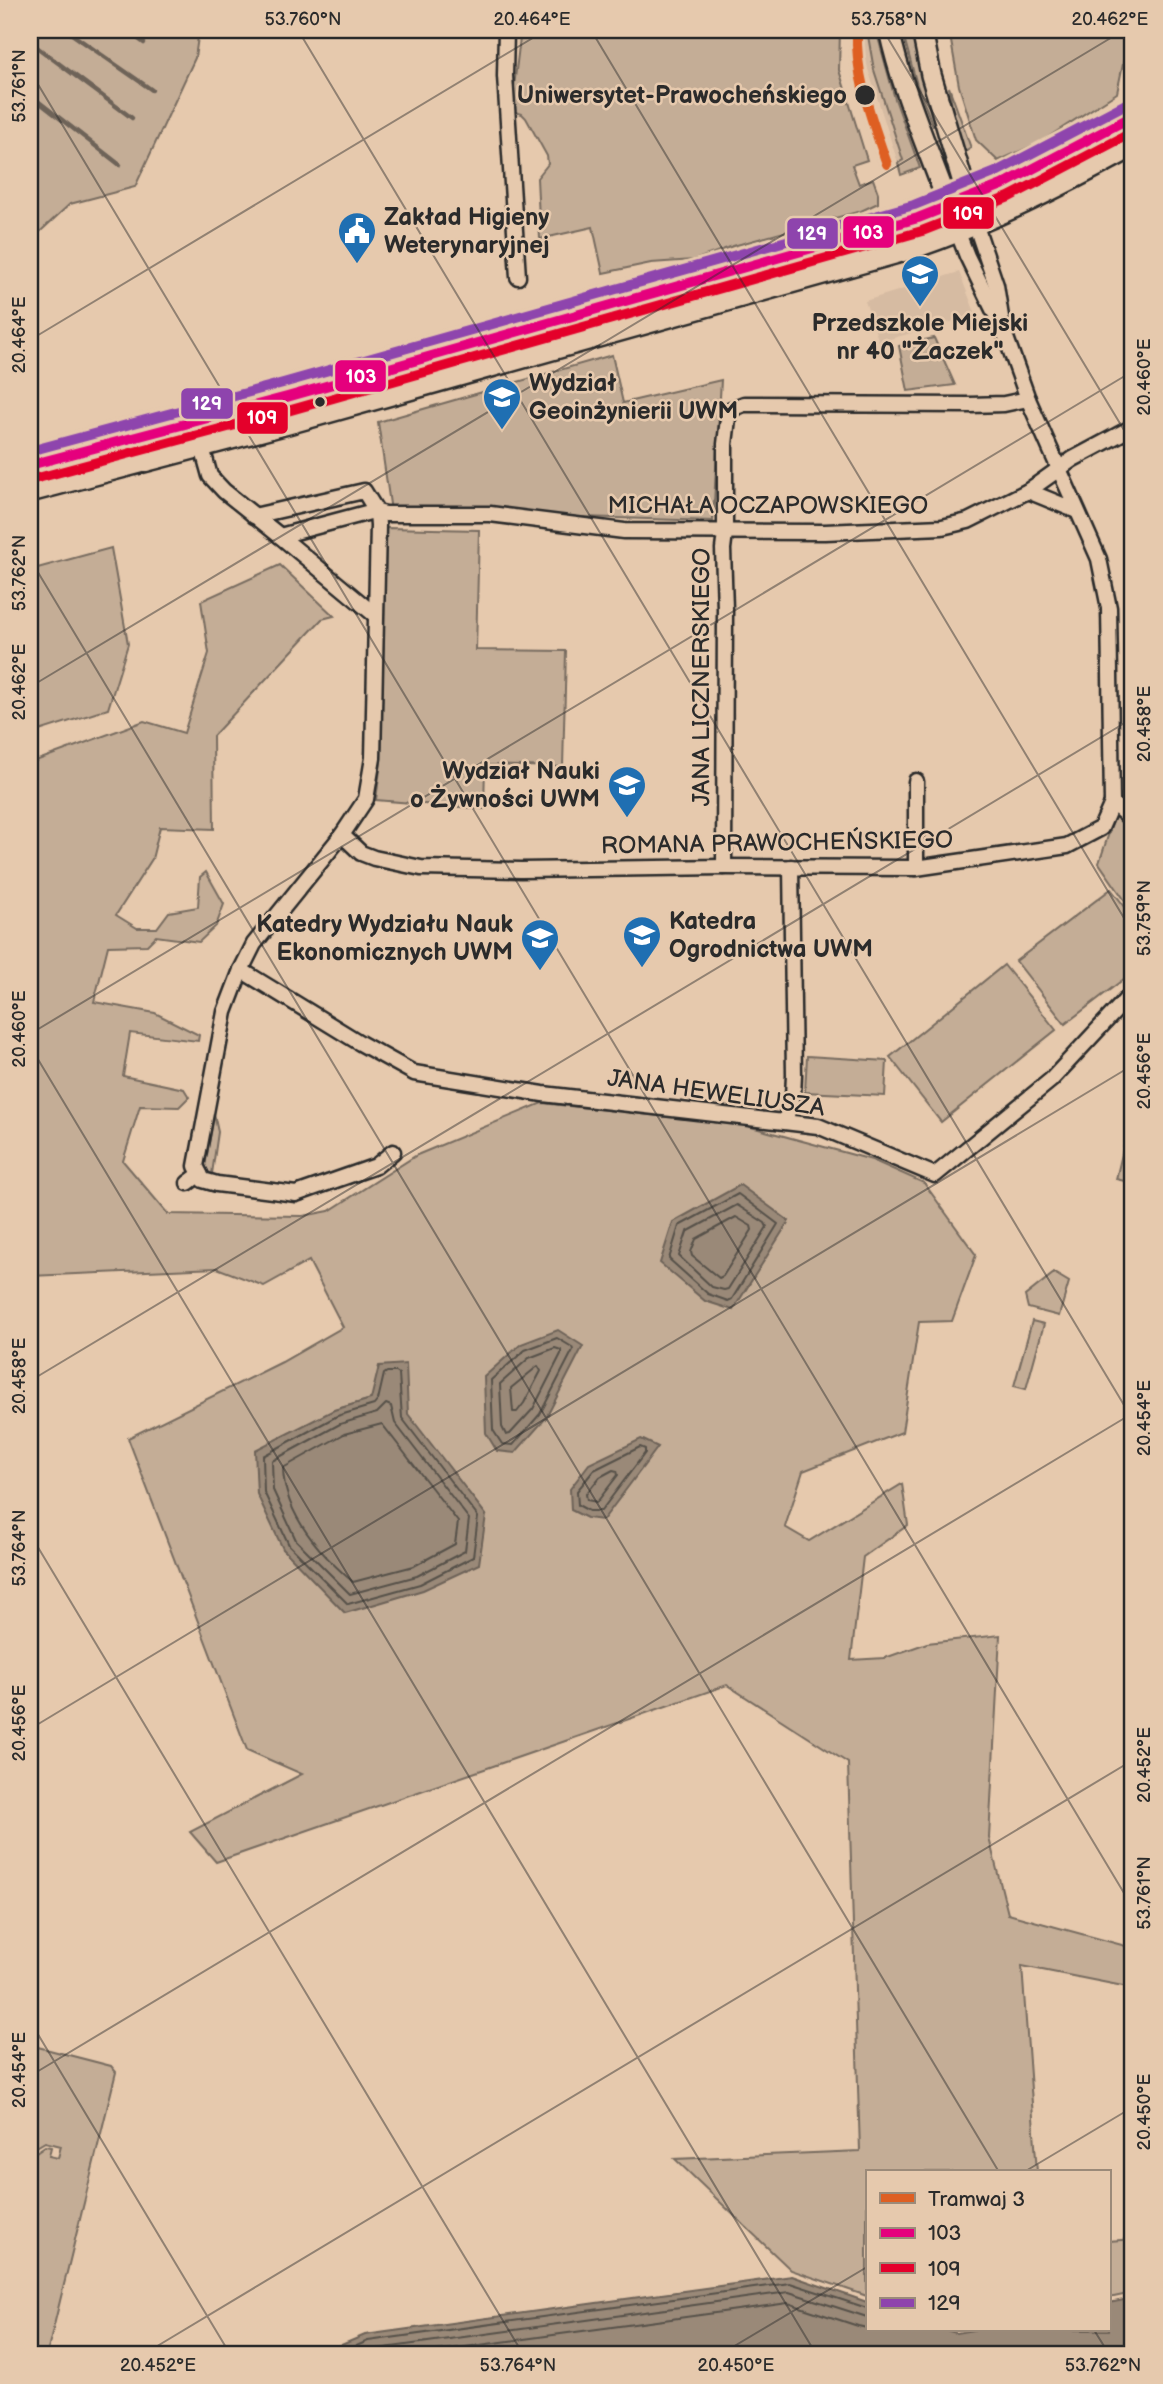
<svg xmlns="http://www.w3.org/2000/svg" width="1163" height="2384" font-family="'Balsamiq Sans',sans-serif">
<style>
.built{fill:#d6bba2}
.green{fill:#c4ad96;stroke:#786c60;stroke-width:2;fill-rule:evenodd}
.water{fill:#9a8978;stroke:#6e6359;stroke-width:2}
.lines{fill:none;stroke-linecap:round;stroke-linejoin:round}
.shore{stroke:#57514a;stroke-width:2}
.stream{stroke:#6e6359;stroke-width:4.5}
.minor-casing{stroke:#2b2b2b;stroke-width:19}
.secondary-casing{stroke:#2b2b2b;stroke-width:24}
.minor{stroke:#e6c9ad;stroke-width:14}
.secondary{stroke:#e6c9ad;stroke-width:19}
.bus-1-casing{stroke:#e6c9ad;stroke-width:16}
.bus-2-casing{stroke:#e6c9ad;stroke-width:16}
.bus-3-casing{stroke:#e6c9ad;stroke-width:16}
.bus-1{stroke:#e5007d;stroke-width:10}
.bus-2{stroke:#e4002b;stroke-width:10}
.bus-3{stroke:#8e44ad;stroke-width:10}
.tram-1-casing{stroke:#e6c9ad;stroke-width:16}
.tram-1{stroke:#de5f23;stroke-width:10}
.ticks{fill:none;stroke:#2b2b2b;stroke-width:2;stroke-opacity:0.45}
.stop-dot{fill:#2b2b2b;stroke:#e6c9ad;stroke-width:2.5}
.labels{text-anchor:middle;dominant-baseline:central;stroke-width:5;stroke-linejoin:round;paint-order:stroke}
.stop-label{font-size:24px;font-weight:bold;fill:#2b2b2b;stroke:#e6c9ad;text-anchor:end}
.poi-label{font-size:24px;font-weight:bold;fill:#2b2b2b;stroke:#e6c9ad;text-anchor:start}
.street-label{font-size:24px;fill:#2b2b2b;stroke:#e6c9ad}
.line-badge{stroke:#e6c9ad;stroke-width:2.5}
.badge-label{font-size:19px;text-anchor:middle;font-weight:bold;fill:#fff}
.neatline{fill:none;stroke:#2b2b2b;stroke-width:2.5}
.ticks-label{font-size:18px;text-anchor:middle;fill:#2b2b2b}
</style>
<rect width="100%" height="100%" fill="#e6c9ad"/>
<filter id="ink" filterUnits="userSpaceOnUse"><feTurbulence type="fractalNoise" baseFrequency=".0143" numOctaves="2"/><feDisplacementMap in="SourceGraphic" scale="14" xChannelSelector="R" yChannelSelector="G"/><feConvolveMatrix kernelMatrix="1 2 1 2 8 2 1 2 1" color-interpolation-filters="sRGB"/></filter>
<g filter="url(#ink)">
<!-- built -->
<g class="built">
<path d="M 853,30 L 867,30 L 874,70 L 904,161 L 898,163 L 868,69 L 861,34 L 859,57 L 862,76 L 890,165 L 883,167 L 852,67 L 850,51 Z"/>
<path d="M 959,272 L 976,315 L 879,342 L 865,301 Z"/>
</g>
<!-- green -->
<g class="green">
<path d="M 30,30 L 199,30 L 195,58 L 135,187 L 70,204 L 30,241 Z"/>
<path d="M 521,30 L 840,30 L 839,70 L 867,160 L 852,165 L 859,184 L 873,179 L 878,193 L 878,203 L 861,211 L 733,246 L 694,260 L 651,263 L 603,273 L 593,227 L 540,239 L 537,178 L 548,164 L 547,156 L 526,118 L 522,114 L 511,111 Z"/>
<path d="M 867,30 L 876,30 L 895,99 L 920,168 L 901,175 L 898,163 L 903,160 L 874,70 Z"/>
<path d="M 902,30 L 912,30 L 935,126 L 933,126 L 917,85 Z"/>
<path d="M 949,30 L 1133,30 L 1133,54 L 1124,59 L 1117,93 L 1040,142 L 998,161 L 976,140 L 959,86 Z"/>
<path d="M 949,87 L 971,148 L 965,152 L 954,120 Z"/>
<path d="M 934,338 L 955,385 L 908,391 L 899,346 Z"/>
<path d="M 612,355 L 623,403 L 721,380 L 713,521 L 391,511 L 378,422 Z"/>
<path d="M 386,528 L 479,530 L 476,650 L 566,651 L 563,767 L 485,765 L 484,809 L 376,800 L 381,762 Z"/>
<path d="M 111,548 L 128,644 L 108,709 L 30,734 L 30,570 Z"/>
<path d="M 280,565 L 334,616 L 322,619 L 213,736 L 214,829 L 160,827 L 152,859 L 116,915 L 137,928 L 157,928 L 169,912 L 198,907 L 200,877 L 206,872 L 224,904 L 216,926 L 199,942 L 156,936 L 147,945 L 108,946 L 94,1002 L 155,1013 L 199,1035 L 198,1041 L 130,1033 L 123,1076 L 184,1089 L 189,1097 L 179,1107 L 140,1106 L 123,1161 L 168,1214 L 303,1216 L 329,1211 L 417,1155 L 542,1103 L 669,1117 L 714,1117 L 872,1160 L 924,1183 L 976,1255 L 952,1321 L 919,1322 L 902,1432 L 803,1471 L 785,1527 L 809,1541 L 902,1484 L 908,1525 L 863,1557 L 851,1660 L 885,1658 L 927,1643 L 1000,1635 L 989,1838 L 1008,1914 L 1133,1948 L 1133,1988 L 1022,1966 L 1037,2172 L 867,2172 L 867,2296 L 791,2270 L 675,2159 L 860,2151 L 848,1763 L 727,1685 L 216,1862 L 190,1832 L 302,1774 L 247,1750 L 128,1438 L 282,1362 L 343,1327 L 309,1261 L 264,1286 L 217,1268 L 30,1276 L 30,763 L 144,721 L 184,733 L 209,653 L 201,601 ZM 371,1399 L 407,1414 L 486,1515 L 312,1578 L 283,1549 L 334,1410 Z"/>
<path d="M 1133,775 L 1133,912 L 1099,863 L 1122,794 Z"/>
<path d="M 1111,889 L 1133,917 L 1133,972 L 1065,1024 L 1016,961 Z"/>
<path d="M 1004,965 L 1056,1030 L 941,1122 L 890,1057 Z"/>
<path d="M 807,1056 L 887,1061 L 885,1096 L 805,1092 Z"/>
<path d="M 1133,1108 L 1133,1183 L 1116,1179 Z"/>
<path d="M 214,1114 L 218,1132 L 212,1174 L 209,1173 L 205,1166 Z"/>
<path d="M 1054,1273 L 1069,1282 L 1059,1316 L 1028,1308 L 1025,1296 Z"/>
<path d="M 1032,1321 L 1044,1324 L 1026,1389 L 1014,1386 Z"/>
<path d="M 30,2045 L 111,2066 L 116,2072 L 47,2354 L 30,2354 L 30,2153 L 33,2154 L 45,2146 L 51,2147 L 49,2156 L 58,2158 L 61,2146 L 45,2142 L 33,2149 L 30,2149 Z"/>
<path d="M 1133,2239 L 1133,2293 L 1109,2298 L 1109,2241 Z"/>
</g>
<!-- water -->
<g class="water">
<path d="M 740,1185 L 789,1221 L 733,1310 L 705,1301 L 660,1263 L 673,1222 Z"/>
<path d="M 558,1330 L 583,1346 L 546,1418 L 515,1453 L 497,1451 L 486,1433 L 484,1377 L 521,1344 Z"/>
<path d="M 406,1364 L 408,1414 L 486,1515 L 479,1564 L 423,1590 L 345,1613 L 283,1549 L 257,1494 L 255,1450 L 334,1410 L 371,1399 L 379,1366 Z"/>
<path d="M 641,1439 L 658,1447 L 603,1520 L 587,1518 L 571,1510 L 570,1489 L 589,1464 Z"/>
<path d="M 792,2276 L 867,2302 L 867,2330 L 946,2330 L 956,2333 L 973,2330 L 1109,2330 L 1109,2303 L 1133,2298 L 1133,2354 L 320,2354 L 365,2335 Z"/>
</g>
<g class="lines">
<!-- shore -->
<g class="shore">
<path d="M 738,1194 L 778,1224 L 732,1299 L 728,1301 L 708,1294 L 669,1259 L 679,1226 Z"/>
<path d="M 737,1205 L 765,1223 L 767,1227 L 728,1289 L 724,1290 L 712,1287 L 679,1256 L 687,1232 Z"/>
<path d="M 736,1217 L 751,1226 L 752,1230 L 723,1276 L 719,1278 L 692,1256 L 691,1252 L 696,1239 Z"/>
<path d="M 557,1338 L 572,1347 L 573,1350 L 540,1414 L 513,1445 L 502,1444 L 493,1430 L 491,1380 L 525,1350 Z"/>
<path d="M 555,1348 L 561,1350 L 561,1354 L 533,1409 L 510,1434 L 506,1435 L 502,1427 L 500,1384 L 529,1358 Z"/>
<path d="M 538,1366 L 541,1371 L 524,1403 L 517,1412 L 513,1412 L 511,1388 Z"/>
<path d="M 387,1372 L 396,1372 L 399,1374 L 402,1418 L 478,1517 L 473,1557 L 420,1584 L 348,1604 L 289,1545 L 264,1492 L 263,1456 L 337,1416 L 374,1405 L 378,1400 L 384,1374 Z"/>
<path d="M 386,1404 L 391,1406 L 395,1423 L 469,1519 L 465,1551 L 417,1576 L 350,1594 L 296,1540 L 273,1490 L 272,1461 L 340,1424 L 377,1413 Z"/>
<path d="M 382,1424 L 458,1522 L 455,1544 L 414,1566 L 353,1582 C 319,1553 284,1514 283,1468 L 344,1434 Z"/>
<path d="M 640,1447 L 645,1449 L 645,1453 L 601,1511 L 589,1511 L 578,1505 L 577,1491 L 594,1470 Z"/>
<path d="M 613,1470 L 617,1471 L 618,1475 L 597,1502 L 587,1500 L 586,1494 L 600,1477 Z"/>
<path d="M 338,2354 L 368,2341 L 790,2283 L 867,2308"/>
<path d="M 359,2354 L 370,2350 L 789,2292 L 867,2317"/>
<path d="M 414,2354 L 788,2303 L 858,2326 L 867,2328"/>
</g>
<!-- stream -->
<g class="stream">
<path d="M 66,30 L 152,90"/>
<path d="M 126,30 L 144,43"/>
<path d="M 30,42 L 132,118"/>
<path d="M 30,95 L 120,165"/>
</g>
<defs>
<g id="minor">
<path d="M 506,30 L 505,76 L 518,277"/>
<path d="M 976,226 L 996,285 L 1001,317"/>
<path d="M 195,422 L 210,476 L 224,491 L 280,536 L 370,512 L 377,512 L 378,525 L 373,758 L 366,799 L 342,835 L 254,944 L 241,970 L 225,1012 L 196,1166 L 203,1180 L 217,1184 L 296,1194 L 376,1166 L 393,1152"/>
<path d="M 1028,491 L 1077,511"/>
<path d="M 254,516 L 364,491 L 377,512 L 386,514 L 490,514 L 624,531 L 825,532 L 942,527 L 968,521 L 1028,491 L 1073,459 L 1133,427"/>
<path d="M 280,536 L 375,615"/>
<path d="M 1112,803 L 1133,821"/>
<path d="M 342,835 L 361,853 L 374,858 L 421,868 L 521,870 L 724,867 L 916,868 L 1067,846 L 1101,828 L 1112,803 L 1109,608 L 1099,559 L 1028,399 L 1004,332 L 967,256 L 958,233"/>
<path d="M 724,867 L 725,609 L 723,549 L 725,533 L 725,444 L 729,410 L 744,404 L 970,405 L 1004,404 L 1028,399"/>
<path d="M 916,868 L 916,781"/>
<path d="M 241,970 L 360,1043 L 414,1073 L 543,1094 L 818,1126 L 935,1175 L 1051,1080 L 1133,992"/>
<path d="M 785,1121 L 793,1096 L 794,1075 L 791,867"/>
<path d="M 188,1183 L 200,1174"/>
</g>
<g id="secondary">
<path d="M 889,30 C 904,100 936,165 958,233"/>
<path d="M 922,30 L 931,75 L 976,226"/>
<path d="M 30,465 L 287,397 L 918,218 L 1002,185 L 1133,116"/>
<path d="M 30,492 L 288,424 L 912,249 C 991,222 1060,187 1133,147"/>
</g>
</defs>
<!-- minor casing -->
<use href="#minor" class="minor-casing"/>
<!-- secondary casing -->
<use href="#secondary" class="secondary-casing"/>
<!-- minor -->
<use href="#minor" class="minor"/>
<!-- secondary -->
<use href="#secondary" class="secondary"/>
<defs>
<path id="bus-1" d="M 30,465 L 287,397 L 918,218 L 1002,185 L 1133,116"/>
<path id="bus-2" d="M 34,479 L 291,410 L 922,231 L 1009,197 L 1133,132"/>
<path id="bus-3" d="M 30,451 L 283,383 L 914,205 L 996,172 L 1126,104"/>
</defs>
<!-- bus-1 casing -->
<use href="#bus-1" class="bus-1-casing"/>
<!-- bus-2 casing -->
<use href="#bus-2" class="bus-2-casing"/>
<!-- bus-3 casing -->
<use href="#bus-3" class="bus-3-casing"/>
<!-- bus-1 -->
<use href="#bus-1" class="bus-1"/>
<!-- bus-2 -->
<use href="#bus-2" class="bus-2"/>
<!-- bus-3 -->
<use href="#bus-3" class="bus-3"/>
<defs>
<path id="tram-1" d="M 857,30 C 855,78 872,120 887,164"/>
</defs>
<!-- tram-1 casing -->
<use href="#tram-1" class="tram-1-casing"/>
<!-- tram-1 -->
<use href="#tram-1" class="tram-1"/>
</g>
</g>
<!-- ticks -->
<path class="ticks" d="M 298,30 L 1133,1420M 591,30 L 1133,933M 883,30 L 1133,445M 30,71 L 1133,1908M 30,340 L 546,30M 30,559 L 999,2172M 30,687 L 1124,30M 30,1034 L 1133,371M 30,1046 L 816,2354M 30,1381 L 1133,718M 30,1534 L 523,2354M 30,1729 L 1133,1065M 30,2021 L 230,2354M 30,2076 L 1133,1413M 1024,2172 L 1133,2107M 1094,2330 L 1109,2354M 144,2354 L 1133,1760M 721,2354 L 867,2267"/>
<!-- icons -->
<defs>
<symbol id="civic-pin" viewBox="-11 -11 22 30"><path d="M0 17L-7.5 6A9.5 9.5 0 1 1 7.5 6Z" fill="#1f6fb2" stroke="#e6c9ad"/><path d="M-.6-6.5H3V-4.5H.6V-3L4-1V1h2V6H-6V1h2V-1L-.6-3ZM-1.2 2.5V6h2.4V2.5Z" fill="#fff"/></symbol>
<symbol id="school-pin" viewBox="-11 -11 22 30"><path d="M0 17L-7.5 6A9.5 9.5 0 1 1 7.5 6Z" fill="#1f6fb2" stroke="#e6c9ad"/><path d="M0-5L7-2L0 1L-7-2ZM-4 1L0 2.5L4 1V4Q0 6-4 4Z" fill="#fff"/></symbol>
<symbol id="university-pin" viewBox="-11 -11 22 30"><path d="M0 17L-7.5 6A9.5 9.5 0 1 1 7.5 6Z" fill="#1f6fb2" stroke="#e6c9ad"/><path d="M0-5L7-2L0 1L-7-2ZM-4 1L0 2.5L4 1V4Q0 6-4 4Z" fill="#fff"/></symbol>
</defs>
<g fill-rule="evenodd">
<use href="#civic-pin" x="335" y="209" width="44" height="60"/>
<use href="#school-pin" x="898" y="252" width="44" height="60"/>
<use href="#university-pin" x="480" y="375" width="44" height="60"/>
<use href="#university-pin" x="605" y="763" width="44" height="60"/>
<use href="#university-pin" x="620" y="913" width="44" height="60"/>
<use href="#university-pin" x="518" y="916" width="44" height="60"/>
</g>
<!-- markers -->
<g class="stop-dot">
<circle cx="865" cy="95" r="11"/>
<circle cx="320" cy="402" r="6"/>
</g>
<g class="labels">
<!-- stop labels -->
<g class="stop-label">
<text x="847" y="95">Uniwersytet-Prawocheńskiego</text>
</g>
<!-- poi labels -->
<g class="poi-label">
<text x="384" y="217">Zakład Higieny<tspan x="384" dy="28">Weterynaryjnej</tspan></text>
<text x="920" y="323" text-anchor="middle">Przedszkole Miejski<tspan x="920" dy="28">nr 40 "Żaczek"</tspan></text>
<text x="529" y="383">Wydział<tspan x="529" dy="28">Geoinżynierii UWM</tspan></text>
<text x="600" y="771" text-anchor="end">Wydział Nauki<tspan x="600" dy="28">o Żywności UWM</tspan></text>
<text x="669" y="921">Katedra<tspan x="669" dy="28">Ogrodnictwa UWM</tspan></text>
<text x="513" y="924" text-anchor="end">Katedry Wydziału Nauk<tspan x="513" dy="28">Ekonomicznych UWM</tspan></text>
</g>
<!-- street labels -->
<g class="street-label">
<text x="768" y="505">MICHAŁA OCZAPOWSKIEGO</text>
<text transform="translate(701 677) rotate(-90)">JANA LICZNERSKIEGO</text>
<text transform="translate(777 843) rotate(-1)">ROMANA PRAWOCHEŃSKIEGO</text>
<text transform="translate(716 1093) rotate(8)">JANA HEWELIUSZA</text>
</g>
</g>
<g class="line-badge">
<rect x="942" y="196" width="53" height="34" rx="7" fill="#e4002b"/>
<rect x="842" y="215" width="53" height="34" rx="7" fill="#e5007d"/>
<rect x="786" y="217" width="53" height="33" rx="7" fill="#8e44ad"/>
<rect x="334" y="359" width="53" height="34" rx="7" fill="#e5007d"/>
<rect x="180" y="387" width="54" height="33" rx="7" fill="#8e44ad"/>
<rect x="236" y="401" width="53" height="34" rx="7" fill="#e4002b"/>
</g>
<g class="badge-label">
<text x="968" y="220">109</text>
<text x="868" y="239">103</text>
<text x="812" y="240">129</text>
<text x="361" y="383">103</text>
<text x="207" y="410">129</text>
<text x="262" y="424">109</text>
</g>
<!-- margin -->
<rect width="1163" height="2384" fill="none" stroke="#e6c9ad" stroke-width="77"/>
<!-- legend -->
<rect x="866" y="2170" width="245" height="161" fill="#e6c9ad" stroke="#9b8a79" stroke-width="2"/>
<rect x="880" y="2193" width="35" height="10" fill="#de5f23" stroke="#9b8a79" stroke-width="2"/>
<text x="928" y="2206" font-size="21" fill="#2b2b2b">Tramwaj 3</text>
<rect x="880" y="2228" width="35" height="10" fill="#e5007d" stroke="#9b8a79" stroke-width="2"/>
<text x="928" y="2240" font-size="21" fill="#2b2b2b">103</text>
<rect x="880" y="2263" width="35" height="10" fill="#e4002b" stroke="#9b8a79" stroke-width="2"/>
<text x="928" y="2276" font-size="21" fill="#2b2b2b">109</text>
<rect x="880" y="2298" width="35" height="10" fill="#8e44ad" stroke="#9b8a79" stroke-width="2"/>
<text x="928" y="2310" font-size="21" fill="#2b2b2b">129</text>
<rect x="38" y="38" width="1086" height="2308" class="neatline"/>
<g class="ticks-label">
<text x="303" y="25">53.760°N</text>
<text x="532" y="25">20.464°E</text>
<text x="889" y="25">53.758°N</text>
<text x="1110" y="25">20.462°E</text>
<text transform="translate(19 86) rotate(-90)" y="6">53.761°N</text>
<text transform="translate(19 335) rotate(-90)" y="6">20.464°E</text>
<text transform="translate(1144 377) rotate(-90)" y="6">20.460°E</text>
<text transform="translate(19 573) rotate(-90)" y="6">53.762°N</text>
<text transform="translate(19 682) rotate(-90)" y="6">20.462°E</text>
<text transform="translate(1144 724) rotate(-90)" y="6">20.458°E</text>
<text transform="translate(1144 918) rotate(-90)" y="6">53.759°N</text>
<text transform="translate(19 1029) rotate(-90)" y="6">20.460°E</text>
<text transform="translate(1144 1071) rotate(-90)" y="6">20.456°E</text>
<text transform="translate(19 1376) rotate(-90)" y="6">20.458°E</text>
<text transform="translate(1144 1418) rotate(-90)" y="6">20.454°E</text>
<text transform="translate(19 1548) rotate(-90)" y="6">53.764°N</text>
<text transform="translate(19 1723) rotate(-90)" y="6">20.456°E</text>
<text transform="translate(1144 1765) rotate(-90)" y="6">20.452°E</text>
<text transform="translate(1144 1893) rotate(-90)" y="6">53.761°N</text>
<text transform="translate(19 2070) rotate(-90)" y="6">20.454°E</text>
<text transform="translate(1144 2112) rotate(-90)" y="6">20.450°E</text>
<text x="158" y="2371">20.452°E</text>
<text x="518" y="2371">53.764°N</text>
<text x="736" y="2371">20.450°E</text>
<text x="1103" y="2371">53.762°N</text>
</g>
</svg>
